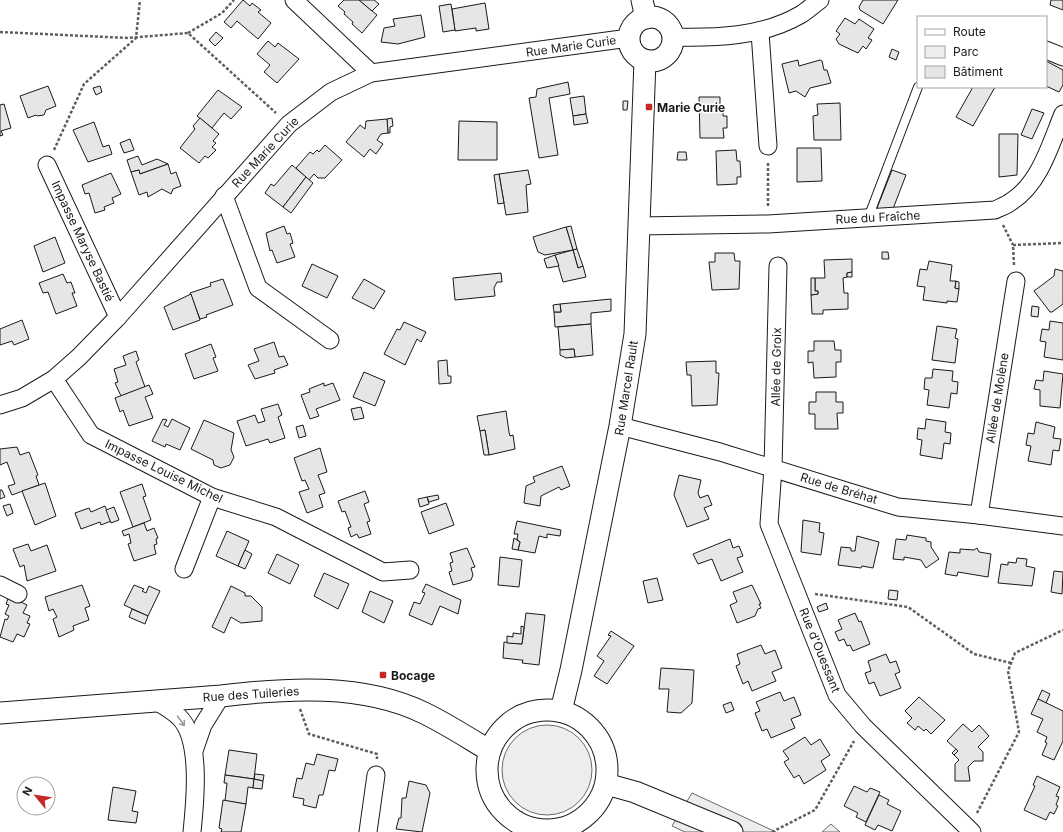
<svg xmlns="http://www.w3.org/2000/svg" width="1063" height="832" font-family="Inter,sans-serif">
<style>
.green{fill:#ededed;stroke:#6a6a6a}
.building{fill:#e6e6e6;stroke:#1a1a1a}
.lines{fill:none;stroke-linecap:round;stroke-linejoin:round}
.service-casing{stroke:#1a1a1a;stroke-width:10}
.minor-casing{stroke:#1a1a1a;stroke-width:19}
.tertiary-casing{stroke:#1a1a1a;stroke-width:23}
.path{stroke:#5f5f5f;stroke-width:2.5;stroke-dasharray:3 2;stroke-linecap:butt}
.service{stroke:#fff;stroke-width:8}
.minor{stroke:#fff;stroke-width:17}
.tertiary{stroke:#fff;stroke-width:21}
.oneway{stroke:#989898}
.poi-dot{fill:#c62828;stroke:#fff;stroke-width:1.5}
.labels{text-anchor:middle;dominant-baseline:central;stroke-width:3;stroke-linejoin:round;paint-order:stroke}
.street-label{font-size:12px;fill:#1a1a1a;stroke:#fff}
.poi-label{font-size:12px;font-weight:bold;fill:#1a1a1a;stroke:#fff;text-anchor:start}
</style>
<rect width="100%" height="100%" fill="#fff"/>
<!-- green -->
<g class="green">
<circle cx="547" cy="770" r="45"/>
<path d="M 692,793 L 776,832 L 685,832 L 672,826 Z"/>
<path d="M 831,824 L 840,832 L 822,832 Z"/>
</g>
<!-- building -->
<g class="building">
<path d="M 243,0 L 250,6 L 252,3 L 261,10 L 258,12 L 271,23 L 258,39 L 237,21 L 231,28 L 224,22 Z"/>
<path d="M 344,0 L 359,0 L 377,15 L 362,33 L 352,24 L 353,22 L 344,14 L 345,12 L 338,6 Z"/>
<path d="M 359,0 L 374,0 L 379,4 L 372,11 Z"/>
<path d="M 863,0 L 898,0 L 883,24 L 860,10 L 859,7 Z"/>
<path d="M 1051,0 L 1063,0 L 1063,10 L 1050,5 Z"/>
<path d="M 485,3 L 489,29 L 476,31 L 476,28 L 455,31 L 452,9 Z"/>
<path d="M 451,4 L 455,30 L 443,32 L 439,6 Z"/>
<path d="M 421,15 L 425,37 L 398,44 L 381,42 L 384,28 L 395,26 L 393,19 Z"/>
<path d="M 845,18 L 855,24 L 859,19 L 874,29 L 868,38 L 872,40 L 866,49 L 863,46 L 858,53 L 839,44 L 836,39 L 840,34 L 836,31 Z"/>
<path d="M 216,32 L 223,38 L 215,46 L 209,40 Z"/>
<path d="M 268,41 L 275,47 L 278,43 L 299,59 L 277,83 L 264,72 L 270,65 L 257,54 Z"/>
<path d="M 892,49 L 899,52 L 896,60 L 889,57 Z"/>
<path d="M 798,60 L 799,66 L 820,60 L 822,61 L 824,70 L 827,70 L 831,83 L 810,88 L 805,97 L 796,91 L 789,93 L 782,64 Z"/>
<path d="M 1046,61 L 1063,70 L 1063,85 L 1059,92 L 1046,86 Z"/>
<path d="M 568,82 L 570,94 L 549,98 L 558,155 L 539,158 L 529,98 L 536,97 L 537,89 Z"/>
<path d="M 48,86 L 56,106 L 46,110 L 44,115 L 37,116 L 36,115 L 28,118 L 20,96 Z"/>
<path d="M 100,86 L 102,92 L 96,95 L 93,88 Z"/>
<path d="M 973,87 L 995,87 L 973,126 L 956,117 Z"/>
<path d="M 218,90 L 242,107 L 231,119 L 224,113 L 212,128 L 197,116 Z"/>
<path d="M 584,96 L 586,114 L 573,116 L 570,98 Z"/>
<path d="M 699,97 L 720,97 L 720,107 L 723,107 L 723,116 L 727,116 L 727,128 L 723,128 L 724,138 L 700,138 Z"/>
<path d="M 623,101 L 628,101 L 627,110 L 623,110 Z"/>
<path d="M 840,103 L 841,140 L 814,140 L 813,116 L 818,115 L 817,104 Z"/>
<path d="M 4,104 L 11,128 L 1,131 L 3,135 L 0,136 L 0,105 Z"/>
<path d="M 1032,109 L 1044,113 L 1032,139 L 1021,135 Z"/>
<path d="M 586,114 L 588,123 L 574,125 L 573,116 Z"/>
<path d="M 200,118 L 219,134 L 213,141 L 216,143 L 212,147 L 216,150 L 208,158 L 205,156 L 199,163 L 180,148 L 195,129 L 193,126 Z"/>
<path d="M 392,118 L 393,126 L 390,127 L 390,133 L 388,133 L 387,119 Z"/>
<path d="M 387,119 L 388,133 L 381,134 L 377,140 L 383,144 L 376,154 L 370,149 L 364,157 L 346,142 L 360,125 L 365,129 L 366,121 Z"/>
<path d="M 459,121 L 497,122 L 497,160 L 458,160 Z"/>
<path d="M 94,122 L 103,147 L 109,145 L 112,154 L 88,162 L 73,130 Z"/>
<path d="M 999,134 L 1018,134 L 1017,175 L 999,177 Z"/>
<path d="M 130,139 L 134,150 L 124,153 L 120,143 Z"/>
<path d="M 325,145 L 342,160 L 325,178 L 318,178 L 314,174 L 309,180 L 296,168 L 310,152 L 313,154 L 317,150 L 319,152 Z"/>
<path d="M 797,148 L 821,148 L 822,181 L 797,182 Z"/>
<path d="M 736,150 L 737,161 L 740,161 L 741,177 L 737,177 L 737,184 L 717,185 L 716,151 Z"/>
<path d="M 678,152 L 686,152 L 687,160 L 677,160 Z"/>
<path d="M 138,156 L 142,165 L 157,159 L 168,164 L 140,174 L 139,170 L 131,172 L 127,160 Z"/>
<path d="M 168,164 L 171,174 L 176,172 L 181,186 L 173,189 L 171,194 L 162,189 L 148,197 L 147,192 L 139,195 L 131,172 L 139,170 L 140,174 Z"/>
<path d="M 292,165 L 306,177 L 283,207 L 265,193 L 271,184 L 274,186 Z"/>
<path d="M 528,170 L 531,184 L 526,185 L 528,212 L 506,215 L 499,174 Z"/>
<path d="M 892,170 L 906,175 L 891,214 L 877,208 Z"/>
<path d="M 111,173 L 121,194 L 112,198 L 114,203 L 104,207 L 105,210 L 95,213 L 89,193 L 85,194 L 82,185 Z"/>
<path d="M 499,174 L 504,203 L 498,204 L 494,175 Z"/>
<path d="M 306,177 L 313,183 L 291,213 L 283,207 Z"/>
<path d="M 284,226 L 287,234 L 290,233 L 293,243 L 290,244 L 295,257 L 277,263 L 272,250 L 270,251 L 266,233 Z"/>
<path d="M 571,226 L 577,249 L 573,250 L 566,227 Z"/>
<path d="M 566,227 L 573,250 L 545,255 L 538,252 L 533,237 Z"/>
<path d="M 55,237 L 65,263 L 43,272 L 34,246 Z"/>
<path d="M 577,249 L 583,266 L 578,268 L 573,250 Z"/>
<path d="M 573,250 L 578,268 L 583,266 L 586,277 L 563,282 L 555,255 Z"/>
<path d="M 882,252 L 888,252 L 889,259 L 882,259 Z"/>
<path d="M 715,253 L 734,253 L 735,261 L 740,261 L 739,289 L 712,290 L 709,262 L 715,262 Z"/>
<path d="M 555,255 L 559,266 L 547,268 L 544,259 Z"/>
<path d="M 852,259 L 852,272 L 847,273 L 847,277 L 843,278 L 844,293 L 848,293 L 848,309 L 823,310 L 823,314 L 812,314 L 811,295 L 818,294 L 818,291 L 815,291 L 815,278 L 825,278 L 824,260 Z"/>
<path d="M 929,261 L 952,265 L 950,281 L 956,281 L 955,288 L 959,289 L 957,302 L 947,301 L 947,303 L 923,300 L 925,287 L 917,286 L 920,269 L 927,270 Z"/>
<path d="M 312,264 L 338,276 L 327,298 L 302,286 Z"/>
<path d="M 1055,269 L 1063,271 L 1063,304 L 1052,312 L 1050,312 L 1034,291 L 1054,276 Z"/>
<path d="M 852,272 L 852,277 L 847,277 L 847,273 Z"/>
<path d="M 501,273 L 502,282 L 497,282 L 494,288 L 495,296 L 455,300 L 453,278 Z"/>
<path d="M 63,274 L 67,283 L 71,282 L 75,293 L 72,293 L 77,306 L 56,314 L 48,292 L 43,293 L 39,283 Z"/>
<path d="M 811,278 L 815,278 L 815,291 L 818,291 L 818,294 L 811,295 Z"/>
<path d="M 223,279 L 233,305 L 206,315 L 207,317 L 200,319 L 190,293 L 211,286 L 210,283 Z"/>
<path d="M 364,279 L 385,291 L 374,309 L 352,298 Z"/>
<path d="M 956,281 L 959,282 L 959,289 L 955,288 Z"/>
<path d="M 191,294 L 200,320 L 173,330 L 164,307 Z"/>
<path d="M 611,299 L 611,311 L 591,313 L 591,324 L 555,327 L 554,312 L 561,312 L 560,304 Z"/>
<path d="M 560,304 L 561,312 L 554,312 L 553,305 Z"/>
<path d="M 1032,306 L 1039,307 L 1038,317 L 1031,316 Z"/>
<path d="M 22,320 L 29,339 L 14,345 L 12,341 L 0,345 L 0,329 Z"/>
<path d="M 1050,321 L 1063,323 L 1063,360 L 1044,357 L 1046,342 L 1040,341 L 1042,329 L 1049,330 Z"/>
<path d="M 404,322 L 426,332 L 421,342 L 417,339 L 405,365 L 384,354 L 397,329 L 400,330 Z"/>
<path d="M 591,324 L 593,355 L 575,357 L 574,349 L 560,350 L 558,327 Z"/>
<path d="M 937,326 L 957,329 L 955,338 L 958,339 L 955,363 L 932,360 Z"/>
<path d="M 814,341 L 834,341 L 835,350 L 841,350 L 841,362 L 836,362 L 836,377 L 814,378 L 813,362 L 808,363 L 808,351 L 814,351 Z"/>
<path d="M 274,342 L 279,357 L 284,356 L 288,365 L 274,370 L 275,373 L 255,379 L 248,365 L 259,361 L 254,349 Z"/>
<path d="M 211,344 L 216,357 L 213,358 L 218,371 L 194,379 L 185,354 Z"/>
<path d="M 574,349 L 575,357 L 566,358 L 560,355 L 560,350 Z"/>
<path d="M 136,351 L 139,360 L 136,362 L 145,387 L 121,396 L 115,383 L 118,382 L 114,369 L 126,365 L 123,356 Z"/>
<path d="M 447,360 L 448,376 L 451,376 L 451,383 L 439,384 L 438,361 Z"/>
<path d="M 716,361 L 716,373 L 719,373 L 717,405 L 692,406 L 691,375 L 687,375 L 686,362 Z"/>
<path d="M 933,369 L 953,371 L 952,381 L 958,382 L 957,394 L 951,393 L 949,408 L 927,405 L 929,390 L 924,389 L 925,378 L 932,378 Z"/>
<path d="M 1044,371 L 1063,374 L 1060,408 L 1040,406 L 1040,390 L 1034,389 L 1036,380 L 1043,381 Z"/>
<path d="M 364,372 L 385,381 L 375,406 L 353,397 Z"/>
<path d="M 324,383 L 324,386 L 333,383 L 340,400 L 316,409 L 319,416 L 310,419 L 301,395 L 310,392 L 309,389 Z"/>
<path d="M 149,385 L 153,394 L 145,397 L 153,418 L 129,426 L 123,410 L 120,412 L 115,398 Z"/>
<path d="M 816,392 L 836,392 L 836,402 L 843,402 L 843,413 L 837,413 L 838,429 L 815,429 L 815,414 L 809,414 L 809,402 L 816,402 Z"/>
<path d="M 278,404 L 282,415 L 278,417 L 285,438 L 270,443 L 268,439 L 246,446 L 237,421 L 255,415 L 258,423 L 265,421 L 261,409 Z"/>
<path d="M 361,407 L 364,418 L 354,420 L 351,409 Z"/>
<path d="M 506,411 L 509,432 L 510,436 L 513,435 L 515,449 L 489,455 L 485,430 L 480,431 L 477,416 Z"/>
<path d="M 163,419 L 167,420 L 164,425 L 168,427 L 172,419 L 190,428 L 180,450 L 166,444 L 165,447 L 152,441 Z"/>
<path d="M 926,419 L 946,422 L 945,432 L 951,433 L 950,444 L 944,443 L 942,459 L 920,455 L 922,440 L 917,439 L 918,428 L 925,429 Z"/>
<path d="M 204,420 L 234,433 L 231,450 L 234,457 L 230,465 L 221,468 L 214,465 L 213,460 L 191,449 Z"/>
<path d="M 1036,422 L 1055,427 L 1053,438 L 1061,439 L 1059,451 L 1053,450 L 1051,465 L 1028,461 L 1031,446 L 1026,445 L 1028,433 L 1034,434 Z"/>
<path d="M 303,425 L 306,436 L 299,438 L 296,427 Z"/>
<path d="M 485,430 L 489,455 L 484,455 L 480,431 Z"/>
<path d="M 17,447 L 20,455 L 29,452 L 38,475 L 36,476 L 39,485 L 12,495 L 8,486 L 15,484 L 7,462 L 0,465 L 0,449 Z"/>
<path d="M 320,448 L 327,472 L 318,475 L 325,493 L 319,495 L 323,507 L 307,513 L 299,492 L 309,489 L 305,480 L 302,481 L 294,458 Z"/>
<path d="M 562,466 L 570,486 L 561,490 L 559,487 L 541,496 L 540,506 L 524,503 L 526,486 L 535,482 L 533,477 Z"/>
<path d="M 679,475 L 701,480 L 698,493 L 700,498 L 708,495 L 712,505 L 704,508 L 709,519 L 687,527 L 674,495 Z"/>
<path d="M 45,483 L 56,516 L 35,525 L 22,491 Z"/>
<path d="M 142,484 L 146,496 L 143,497 L 151,520 L 133,527 L 120,492 Z"/>
<path d="M 0,490 L 2,490 L 5,497 L 0,499 Z"/>
<path d="M 365,491 L 369,502 L 364,504 L 370,521 L 367,522 L 371,534 L 359,538 L 357,534 L 351,537 L 348,528 L 351,527 L 345,511 L 342,512 L 338,501 Z"/>
<path d="M 438,495 L 439,499 L 429,502 L 427,497 Z"/>
<path d="M 427,497 L 429,504 L 420,507 L 418,499 Z"/>
<path d="M 446,503 L 454,525 L 429,534 L 421,512 Z"/>
<path d="M 10,504 L 13,513 L 7,516 L 3,506 Z"/>
<path d="M 105,506 L 111,521 L 101,525 L 100,522 L 81,529 L 75,513 L 89,508 L 91,512 Z"/>
<path d="M 114,507 L 119,520 L 111,523 L 106,510 Z"/>
<path d="M 803,520 L 820,523 L 819,532 L 824,533 L 821,555 L 801,552 Z"/>
<path d="M 517,521 L 561,530 L 560,536 L 547,534 L 547,538 L 539,536 L 535,553 L 518,550 L 520,542 L 517,539 L 518,534 L 514,534 Z"/>
<path d="M 144,523 L 147,531 L 154,528 L 158,538 L 156,539 L 157,544 L 154,545 L 156,554 L 134,561 L 128,544 L 131,543 L 129,534 L 124,536 L 122,531 Z"/>
<path d="M 227,531 L 249,541 L 238,566 L 216,556 Z"/>
<path d="M 907,535 L 926,538 L 926,541 L 931,542 L 931,547 L 939,559 L 926,568 L 921,560 L 904,557 L 904,560 L 893,559 L 896,539 L 906,540 Z"/>
<path d="M 857,536 L 879,542 L 873,568 L 862,566 L 861,568 L 838,565 L 841,547 L 851,548 L 851,551 L 855,551 Z"/>
<path d="M 514,538 L 520,542 L 518,550 L 512,549 Z"/>
<path d="M 730,539 L 733,548 L 739,546 L 743,556 L 737,558 L 743,572 L 721,581 L 712,559 L 698,564 L 693,554 Z"/>
<path d="M 28,544 L 31,551 L 47,545 L 56,571 L 27,581 L 24,565 L 20,567 L 13,549 Z"/>
<path d="M 467,548 L 475,567 L 471,568 L 473,575 L 471,580 L 453,585 L 449,572 L 452,571 L 450,563 L 453,562 L 450,553 Z"/>
<path d="M 977,548 L 979,552 L 991,554 L 988,577 L 958,572 L 957,576 L 945,574 L 949,552 L 960,553 L 960,549 L 974,550 Z"/>
<path d="M 245,550 L 252,554 L 245,569 L 238,566 Z"/>
<path d="M 277,554 L 299,565 L 290,584 L 268,573 Z"/>
<path d="M 500,557 L 522,560 L 519,587 L 498,585 Z"/>
<path d="M 1017,558 L 1027,559 L 1026,566 L 1035,568 L 1032,586 L 998,583 L 1001,564 L 1008,565 L 1008,562 L 1016,563 Z"/>
<path d="M 1054,571 L 1063,572 L 1062,594 L 1051,592 Z"/>
<path d="M 324,573 L 349,584 L 338,609 L 314,596 Z"/>
<path d="M 657,578 L 663,600 L 648,603 L 643,581 Z"/>
<path d="M 426,584 L 461,600 L 458,614 L 440,606 L 432,625 L 409,615 L 414,602 L 420,604 L 425,593 L 422,592 Z"/>
<path d="M 82,585 L 90,606 L 85,608 L 89,620 L 73,626 L 74,630 L 59,637 L 53,619 L 57,617 L 53,609 L 49,611 L 45,597 Z"/>
<path d="M 134,585 L 144,589 L 142,591 L 146,593 L 149,586 L 160,591 L 148,616 L 124,605 Z"/>
<path d="M 752,585 L 761,604 L 759,604 L 761,608 L 758,609 L 755,616 L 737,623 L 730,605 L 737,602 L 733,592 Z"/>
<path d="M 231,586 L 245,593 L 245,596 L 251,596 L 262,607 L 262,621 L 241,623 L 231,617 L 224,633 L 212,627 Z"/>
<path d="M 889,590 L 898,591 L 897,600 L 888,599 Z"/>
<path d="M 370,591 L 393,601 L 384,623 L 362,612 Z"/>
<path d="M 9,596 L 27,605 L 23,613 L 30,616 L 27,623 L 30,624 L 24,637 L 17,634 L 13,642 L 0,637 L 5,619 L 7,620 L 9,616 L 5,614 L 9,605 L 6,604 Z"/>
<path d="M 826,603 L 828,609 L 819,612 L 817,607 Z"/>
<path d="M 132,609 L 148,616 L 145,624 L 129,617 Z"/>
<path d="M 526,613 L 545,615 L 539,665 L 522,663 L 523,660 L 521,660 L 503,658 L 504,642 L 522,644 Z"/>
<path d="M 855,613 L 859,622 L 861,621 L 870,644 L 853,651 L 850,645 L 847,646 L 844,639 L 839,641 L 835,632 L 842,629 L 838,620 Z"/>
<path d="M 521,626 L 524,627 L 522,644 L 507,643 L 507,636 L 513,637 L 513,633 L 521,634 Z"/>
<path d="M 611,631 L 634,646 L 607,684 L 594,676 L 604,661 L 597,656 L 611,636 L 608,635 Z"/>
<path d="M 761,645 L 765,654 L 775,650 L 782,668 L 772,672 L 776,681 L 752,691 L 748,681 L 743,684 L 736,666 L 740,664 L 737,654 Z"/>
<path d="M 886,654 L 890,663 L 896,661 L 900,672 L 895,674 L 901,688 L 880,696 L 874,682 L 869,684 L 865,673 L 871,671 L 868,661 Z"/>
<path d="M 661,668 L 694,670 L 692,703 L 681,713 L 667,712 L 669,689 L 659,689 Z"/>
<path d="M 1042,690 L 1050,694 L 1046,703 L 1038,699 Z"/>
<path d="M 780,692 L 784,701 L 794,697 L 801,715 L 791,719 L 795,728 L 771,738 L 767,729 L 762,731 L 755,713 L 760,711 L 756,702 Z"/>
<path d="M 919,697 L 945,720 L 931,734 L 926,729 L 924,731 L 918,726 L 915,730 L 907,723 L 912,718 L 905,711 Z"/>
<path d="M 1038,699 L 1063,711 L 1063,741 L 1054,760 L 1042,755 L 1047,743 L 1045,742 L 1047,737 L 1037,732 L 1043,719 L 1031,714 Z"/>
<path d="M 731,702 L 734,710 L 726,713 L 723,705 Z"/>
<path d="M 963,724 L 972,732 L 979,725 L 989,736 L 978,747 L 983,752 L 983,761 L 974,761 L 968,767 L 970,781 L 955,781 L 955,764 L 959,760 L 954,755 L 958,751 L 947,741 Z"/>
<path d="M 805,737 L 811,745 L 820,739 L 830,755 L 821,761 L 826,770 L 804,784 L 799,775 L 794,778 L 784,762 L 789,759 L 783,751 Z"/>
<path d="M 956,749 L 958,751 L 954,755 L 952,753 Z"/>
<path d="M 229,750 L 257,754 L 254,779 L 225,775 Z"/>
<path d="M 317,754 L 338,759 L 335,771 L 329,770 L 323,795 L 319,795 L 316,808 L 303,805 L 304,799 L 293,797 L 297,778 L 302,779 L 306,763 L 314,765 Z"/>
<path d="M 255,774 L 264,775 L 263,781 L 254,779 Z"/>
<path d="M 225,775 L 254,779 L 253,788 L 248,787 L 246,804 L 225,801 L 227,783 L 224,783 Z"/>
<path d="M 1037,776 L 1060,787 L 1056,796 L 1059,797 L 1056,805 L 1058,806 L 1054,814 L 1050,812 L 1046,820 L 1024,810 L 1035,786 L 1033,785 Z"/>
<path d="M 254,779 L 263,781 L 262,789 L 253,788 Z"/>
<path d="M 409,781 L 426,785 L 430,793 L 422,832 L 396,829 L 399,818 L 401,818 L 402,798 L 406,798 Z"/>
<path d="M 854,786 L 867,792 L 870,788 L 880,792 L 866,822 L 856,817 L 858,813 L 844,806 Z"/>
<path d="M 113,787 L 136,791 L 132,811 L 138,812 L 136,823 L 108,820 Z"/>
<path d="M 879,795 L 889,800 L 887,804 L 901,811 L 892,831 L 878,825 L 875,830 L 865,825 Z"/>
<path d="M 223,800 L 246,804 L 241,832 L 221,832 L 222,829 L 219,828 Z"/>
</g>
<g class="lines">
<defs>
<path id="service" d="M 868,218 L 918,87"/>
<g id="minor">
<path d="M 294,0 L 371,73"/>
<path d="M 760,32 L 768,146"/>
<path d="M 673,37 C 715,38 762,37 800,15 C 807,11 813,5 820,0"/>
<path d="M 1046,50 L 1063,57"/>
<path d="M 47,165 L 118,317"/>
<path d="M 224,196 L 258,288 L 330,340"/>
<path d="M 638,226 L 768,224 L 995,210 C 1001,207 1007,205 1012,201 C 1040,183 1051,143 1063,114"/>
<path d="M 778,266 L 773,468 L 769,524 L 837,695 L 863,726 L 972,832"/>
<path d="M 54,379 L 91,435 L 212,497 L 276,517 L 383,572 L 410,570"/>
<path d="M 0,405 L 22,398 L 54,379 L 79,357 L 118,317 L 289,124 L 331,92 L 371,73 L 629,38"/>
<path d="M 620,426 L 720,452 L 898,507 L 979,515 L 1063,526"/>
<path d="M 979,515 L 1016,281"/>
<path d="M 184,569 L 212,497"/>
<path d="M 0,585 L 18,594"/>
<path d="M 156,701 C 164,706 173,711 179,717 C 202,739 195,803 192,832"/>
<path d="M 194,751 L 203,725 L 221,696"/>
<path d="M 368,832 L 376,775"/>
</g>
<g id="tertiary">
<path d="M 642,0 L 646,18"/>
<circle cx="651" cy="39" r="22"/>
<circle cx="547" cy="770" r="60"/>
<path d="M 561,711 L 571,670 L 620,426 L 635,334 L 645,60"/>
<path d="M 0,713 L 221,696 C 287,688 363,683 424,713 C 447,724 468,738 490,751"/>
<path d="M 606,784 L 635,792 L 732,832"/>
</g>
</defs>
<!-- service casing -->
<use href="#service" class="service-casing"/>
<!-- minor casing -->
<use href="#minor" class="minor-casing"/>
<!-- tertiary casing -->
<use href="#tertiary" class="tertiary-casing"/>
<!-- path -->
<g class="path">
<path d="M 0,32 L 128,38 L 188,33 L 276,113"/>
<path d="M 188,33 L 222,13 L 234,0"/>
<path d="M 54,150 L 84,84 L 136,38 L 140,0"/>
<path d="M 768,163 L 768,208"/>
<path d="M 1003,225 L 1013,245"/>
<path d="M 1014,265 L 1013,245 L 1063,243"/>
<path d="M 815,594 L 908,607 L 974,654 L 1011,663"/>
<path d="M 300,709 L 309,734 L 377,754 L 377,759"/>
<path d="M 977,813 L 1019,732 L 1008,671 L 1015,653 L 1063,630"/>
<path d="M 772,832 L 815,810 L 854,741"/>
</g>
<!-- service -->
<use href="#service" class="service"/>
<!-- minor -->
<use href="#minor" class="minor"/>
<!-- tertiary -->
<use href="#tertiary" class="tertiary"/>
</g>
<!-- one-way arrows -->
<defs><path id="oneway-shaft" d="M-6 0H5M1.5-3L5.5 0L1.5 3" fill="none" stroke-width="1.6" stroke-linecap="round" stroke-linejoin="round"/></defs>
<use class="oneway" href="#oneway-shaft" transform="translate(181 721) rotate(54)"/>
<!-- markers -->
<g class="poi-dot">
<rect x="645" y="103" width="8" height="8" rx="2"/>
<rect x="379" y="671" width="8" height="8" rx="2"/>
</g>
<g class="labels">
<!-- street labels -->
<g class="street-label">
<text transform="translate(571 46) rotate(-8)">Rue Marie Curie</text>
<text transform="translate(265 152) rotate(-47)">Rue Marie Curie</text>
<text transform="translate(878 217) rotate(-3)">Rue du Fraîche</text>
<text transform="translate(83 241) rotate(65)">Impasse Maryse Bastié</text>
<text transform="translate(776 367) rotate(-89)">Allée de Groix</text>
<text transform="translate(626 388) rotate(-81)">Rue Marcel Rault</text>
<text transform="translate(997 398) rotate(-81)">Allée de Molène</text>
<text transform="translate(164 471) rotate(26)">Impasse Louise Michel</text>
<text transform="translate(839 488) rotate(17)">Rue de Bréhat</text>
<text transform="translate(820 650) rotate(68)">Rue d'Ouessant</text>
<text transform="translate(251 694) rotate(-4)">Rue des Tuileries</text>
</g>
<!-- poi labels -->
<g class="poi-label">
<text x="657" y="107">Marie Curie</text>
<text x="391" y="675">Bocage</text>
</g>
</g>
<!-- legend -->
<rect x="917" y="16" width="130" height="72" fill="#ffffff" stroke="#a3a3a3"/>
<rect x="925" y="29" width="20" height="6" fill="#ffffff" stroke="#a3a3a3"/>
<text x="953" y="36" font-size="12" fill="#1a1a1a">Route</text>
<rect x="925" y="46" width="20" height="12" fill="#ededed" stroke="#a3a3a3"/>
<text x="953" y="56" font-size="12" fill="#1a1a1a">Parc</text>
<rect x="925" y="66" width="20" height="12" fill="#e6e6e6" stroke="#a3a3a3"/>
<text x="953" y="76" font-size="12" fill="#1a1a1a">Bâtiment</text>
<!-- north arrow -->
<g transform="translate(36 796) rotate(299)"><circle r="19" fill="#ffffff" stroke="#a3a3a3"/>
<path d="M0-3L7 15L0 10L-7 15Z" fill="#c62828"/>
<text y="-6" font-size="11" font-weight="bold" text-anchor="middle" fill="#1a1a1a">N</text>
</g>
</svg>
